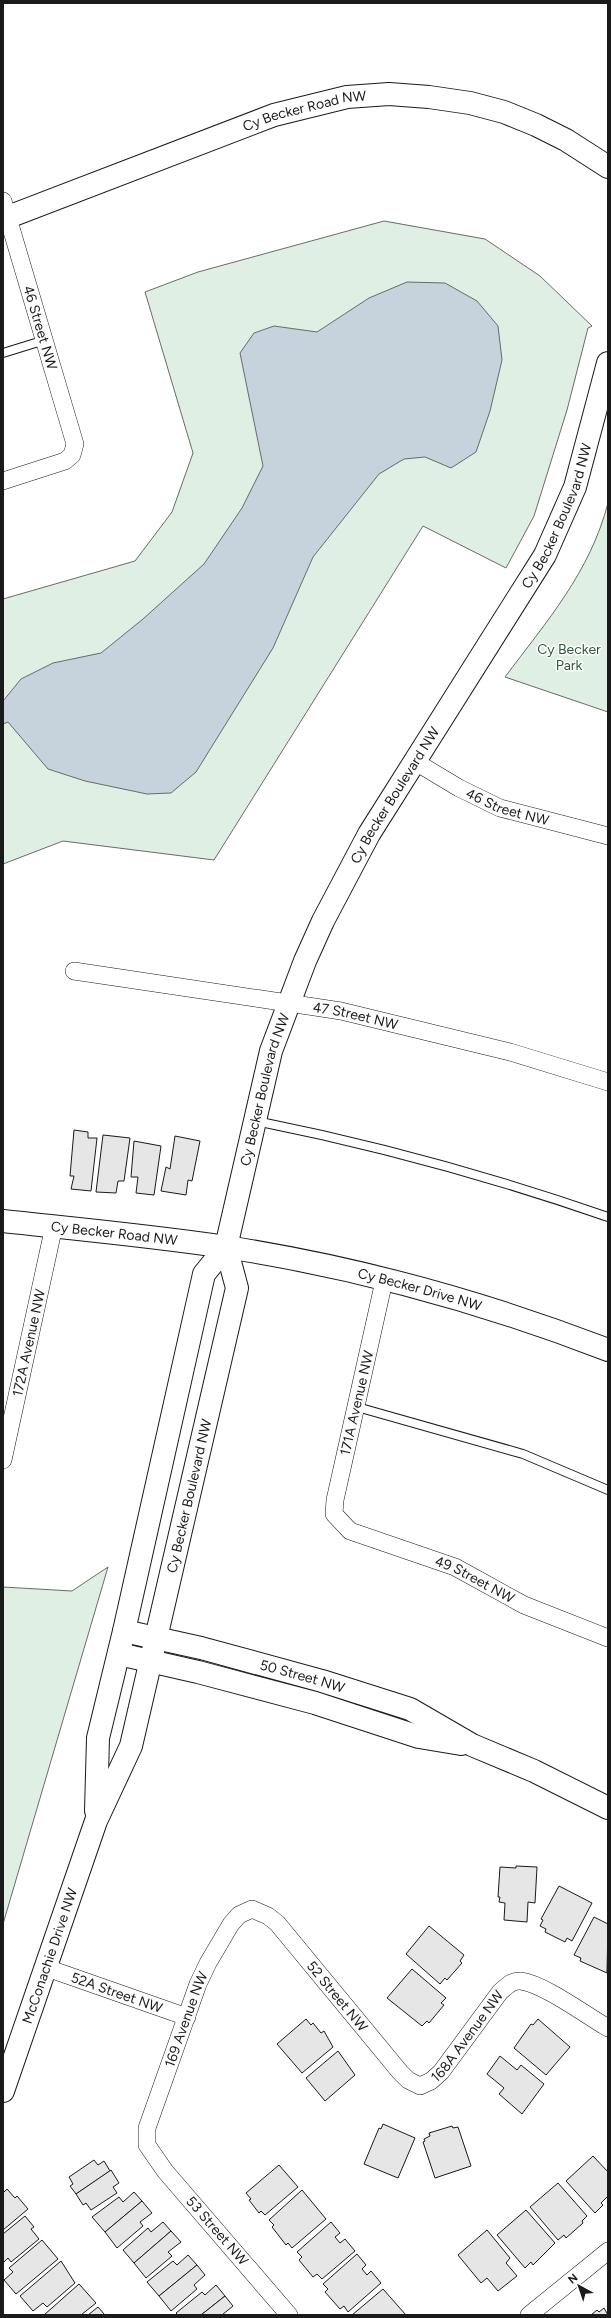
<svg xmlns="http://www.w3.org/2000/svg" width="611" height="2318" font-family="Figtree,sans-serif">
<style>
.green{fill:#e0efe3;stroke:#6a6a6a}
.water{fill:#c6d2dc;stroke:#6a6a6a}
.building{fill:#e6e6e6;stroke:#1a1a1a}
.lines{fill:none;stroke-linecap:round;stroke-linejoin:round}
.lane-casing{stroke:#1a1a1a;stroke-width:10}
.street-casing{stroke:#1a1a1a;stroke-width:18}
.secondary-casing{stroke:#1a1a1a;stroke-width:24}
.lane{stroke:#fff;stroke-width:8}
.street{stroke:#fff;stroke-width:17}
.secondary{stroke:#fff;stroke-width:22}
.labels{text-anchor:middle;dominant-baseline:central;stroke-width:3;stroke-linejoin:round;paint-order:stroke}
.street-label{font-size:14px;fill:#1a1a1a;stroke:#fff}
.park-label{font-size:14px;fill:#2b5a34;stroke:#fff}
</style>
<rect width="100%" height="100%" fill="#fff"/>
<!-- green -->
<g class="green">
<path d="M 384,221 L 485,239 L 540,276 L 592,326 L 588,328 L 567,410 L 534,516 L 506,568 L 423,526 L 214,860 L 63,841 L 3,864 L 3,599 L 135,561 L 172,512 L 193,453 L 145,292 L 198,272 Z"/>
<path d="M 608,503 L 608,712 L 505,677 C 547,621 590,572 608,503 Z"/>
<path d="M 108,1567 L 3,1924 L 3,1587 L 72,1591 Z"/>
</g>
<!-- water -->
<path class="water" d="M 407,282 L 445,283 L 477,301 L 498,326 L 502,360 L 490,411 L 476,452 L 451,468 L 425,457 L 404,459 L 379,474 L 313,557 L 273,648 L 196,772 L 171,793 L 147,794 L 85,781 L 48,769 L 8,722 L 3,724 L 3,701 L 21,679 L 53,663 L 101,653 L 143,619 L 204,564 L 242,508 L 263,466 L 240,353 L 254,333 L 274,326 L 317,332 L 369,298 Z"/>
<!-- building -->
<g class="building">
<path d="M 74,1130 L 88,1132 L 88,1138 L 97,1138 L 91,1191 L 71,1189 L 74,1176 L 70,1176 Z"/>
<path d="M 103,1135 L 130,1138 L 124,1181 L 118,1181 L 116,1193 L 96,1192 Z"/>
<path d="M 175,1136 L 200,1141 L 192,1181 L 188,1180 L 186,1195 L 161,1191 L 166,1167 L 170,1169 Z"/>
<path d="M 134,1141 L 161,1146 L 154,1195 L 136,1193 L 138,1177 L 131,1177 Z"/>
<path d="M 516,1866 L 537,1867 L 535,1903 L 528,1902 L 527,1922 L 504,1920 L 505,1903 L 499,1902 L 500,1897 L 498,1897 L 500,1867 L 516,1868 Z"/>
<path d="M 559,1886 L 592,1903 L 572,1941 L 567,1938 L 565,1942 L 545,1932 L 546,1929 L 540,1926 L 543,1920 L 541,1919 Z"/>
<path d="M 594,1917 L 608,1924 L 607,1973 L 580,1961 L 581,1958 L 574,1955 Z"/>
<path d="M 429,1926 L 464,1955 L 460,1961 L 462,1963 L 447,1980 L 445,1978 L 440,1984 L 406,1954 Z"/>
<path d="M 412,1969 L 446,1998 L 441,2003 L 444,2005 L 429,2023 L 427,2021 L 422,2026 L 387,1998 Z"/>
<path d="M 306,2019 L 311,2025 L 313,2023 L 321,2033 L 324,2031 L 333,2047 L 302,2073 L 277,2044 Z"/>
<path d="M 538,2019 L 570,2047 L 546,2075 L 514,2048 L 531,2024 L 533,2025 Z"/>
<path d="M 338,2051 L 355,2075 L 325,2101 L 306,2078 Z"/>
<path d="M 500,2056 L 517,2070 L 521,2065 L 544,2084 L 522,2114 L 499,2094 L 504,2088 L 487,2074 Z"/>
<path d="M 383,2124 L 415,2138 L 398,2178 L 364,2164 L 379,2128 L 381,2129 Z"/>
<path d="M 452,2126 L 453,2128 L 458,2127 L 471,2166 L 435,2178 L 423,2142 L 425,2141 L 424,2139 L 430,2136 L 429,2133 Z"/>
<path d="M 593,2156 L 608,2172 L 608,2196 L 601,2203 L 603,2205 L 595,2213 L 566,2181 Z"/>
<path d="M 94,2160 L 98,2165 L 104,2161 L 110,2171 L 76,2194 L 70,2186 L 73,2184 L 69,2177 Z"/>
<path d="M 279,2165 L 298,2187 L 265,2215 L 261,2211 L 259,2213 L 249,2200 L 251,2199 L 246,2193 Z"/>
<path d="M 111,2170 L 119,2183 L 113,2187 L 117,2193 L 91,2210 L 86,2203 L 83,2205 L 76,2194 Z"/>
<path d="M 558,2183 L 587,2216 L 582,2221 L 583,2223 L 566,2238 L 564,2235 L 558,2240 L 530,2207 Z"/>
<path d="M 7,2189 L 15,2198 L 17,2196 L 28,2209 L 3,2230 L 3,2193 Z"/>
<path d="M 302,2190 L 326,2219 L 292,2248 L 288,2243 L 286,2245 L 272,2227 L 274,2225 L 269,2220 Z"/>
<path d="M 134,2192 L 142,2201 L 105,2232 L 92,2217 L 119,2197 L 123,2202 Z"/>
<path d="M 142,2201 L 152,2213 L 140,2222 L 143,2226 L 117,2248 L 105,2232 Z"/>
<path d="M 526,2210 L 555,2243 L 533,2265 L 531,2262 L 525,2268 L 497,2235 Z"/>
<path d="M 25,2216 L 34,2227 L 31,2229 L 39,2239 L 11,2262 L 8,2258 L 3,2263 L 3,2234 Z"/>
<path d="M 163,2222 L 171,2231 L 134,2263 L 123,2250 L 148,2228 L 151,2232 Z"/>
<path d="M 331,2222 L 340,2233 L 335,2237 L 340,2243 L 345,2239 L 355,2251 L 322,2279 L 317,2274 L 313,2277 L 299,2260 L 302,2257 L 297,2252 Z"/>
<path d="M 487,2230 L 510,2258 L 506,2263 L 517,2276 L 498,2291 L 487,2278 L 481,2283 L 458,2255 Z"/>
<path d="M 171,2231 L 181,2242 L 168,2252 L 172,2256 L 146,2278 L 134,2263 Z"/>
<path d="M 42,2240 L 58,2259 L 16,2294 L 4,2280 L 13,2272 L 9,2268 Z"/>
<path d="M 357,2254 L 366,2265 L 362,2269 L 367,2275 L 371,2271 L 381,2283 L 348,2312 L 344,2306 L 340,2309 L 325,2292 L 328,2289 L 323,2284 Z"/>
<path d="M 188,2255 L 197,2265 L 159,2296 L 147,2282 L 173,2261 L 177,2265 Z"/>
<path d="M 61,2261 L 75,2283 L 47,2307 L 43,2303 L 33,2311 L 20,2296 Z"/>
<path d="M 197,2265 L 205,2275 L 194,2285 L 197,2289 L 171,2311 L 159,2296 Z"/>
<path d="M 79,2284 L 96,2303 L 81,2315 L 44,2315 Z"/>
<path d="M 216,2285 L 225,2296 L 201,2315 L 178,2315 L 176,2313 L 202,2292 L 205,2295 Z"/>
<path d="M 383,2289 L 406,2315 L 352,2315 Z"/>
<path d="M 225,2296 L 233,2306 L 222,2315 L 201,2315 Z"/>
<path d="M 98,2307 L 105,2315 L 88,2315 Z"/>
<path d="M 604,2308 L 608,2315 L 591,2315 L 597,2310 L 599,2312 Z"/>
</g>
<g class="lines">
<defs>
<g id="lane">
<path d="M 3,353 L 45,340"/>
<path d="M 256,1121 C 376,1145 493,1177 608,1217"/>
<path d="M 357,1407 L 523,1454 L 608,1490"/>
</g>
<g id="street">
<path id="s1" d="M 3,201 L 75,444 L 72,455 L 65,461 L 3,481"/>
<path id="s2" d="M 414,761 L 459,788 L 500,808 L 608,836"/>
<path id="s3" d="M 74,971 L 341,1011 L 510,1052 L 608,1082"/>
<path id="s4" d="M 384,1281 L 335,1500 L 334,1514 L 350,1531 L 455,1567 L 524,1605 L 608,1638"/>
<path id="s5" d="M 3,1460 L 54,1226"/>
<path id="s6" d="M 47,1968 L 187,2017"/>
<path id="s7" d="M 289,2315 L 165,2171 L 147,2145 L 147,2128 L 198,1984 L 208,1963 L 231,1924 L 239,1915 L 252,1909 L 268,1916 L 277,1923 L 400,2072 L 408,2080 L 420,2086 L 431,2081 L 441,2072 L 500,1992 C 507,1986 512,1980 521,1981 C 544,1984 587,2016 608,2028"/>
<path d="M 529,2315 L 608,2251"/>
</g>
<g id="secondary">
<path id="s8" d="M 3,219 L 274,115 L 347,97 L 389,94 L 429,97 L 470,103 L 504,112 L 536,125 L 566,140 L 608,167"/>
<path id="s9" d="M 3,1221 C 77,1229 152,1236 226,1247 C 356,1267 486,1303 608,1350"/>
<path id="s10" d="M 124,1631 L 201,1648 L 322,1681 L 410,1709 L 472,1745 L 534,1771 L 608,1808"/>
<path d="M 119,1654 L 198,1672 L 315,1703 L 419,1737 L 461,1744"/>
<path d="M 96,1811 L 98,1738 L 124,1631 L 204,1274 L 226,1247"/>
<path id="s11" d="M 3,2091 L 96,1821 L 131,1746 L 237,1288 L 226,1247 L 271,1051 L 305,961 L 323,921 L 369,834 L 545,555 L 575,487 L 608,363"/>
</g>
</defs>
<!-- lane casing -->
<use href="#lane" class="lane-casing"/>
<!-- street casing -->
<use href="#street" class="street-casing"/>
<!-- secondary casing -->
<use href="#secondary" class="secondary-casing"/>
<!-- lane -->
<use href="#lane" class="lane"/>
<!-- street -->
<use href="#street" class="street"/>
<!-- secondary -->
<use href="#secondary" class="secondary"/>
</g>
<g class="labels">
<!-- street labels -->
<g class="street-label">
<text stroke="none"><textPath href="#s8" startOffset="321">Cy Becker Road NW</textPath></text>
<text stroke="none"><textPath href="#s1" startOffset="132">46 Street NW</textPath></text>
<text stroke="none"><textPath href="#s11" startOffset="1691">Cy Becker Boulevard NW</textPath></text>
<text stroke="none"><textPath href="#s11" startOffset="1367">Cy Becker Boulevard NW</textPath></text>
<text stroke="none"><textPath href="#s2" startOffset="105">46 Street NW</textPath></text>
<text stroke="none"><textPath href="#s3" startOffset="285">47 Street NW</textPath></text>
<text stroke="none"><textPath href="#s11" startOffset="1043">Cy Becker Boulevard NW</textPath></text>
<text stroke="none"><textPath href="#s9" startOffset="112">Cy Becker Road NW</textPath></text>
<text stroke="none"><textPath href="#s9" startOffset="423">Cy Becker Drive NW</textPath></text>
<text stroke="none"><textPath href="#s5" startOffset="120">172A Avenue NW</textPath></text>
<text transform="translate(357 1403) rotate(-77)">171A Avenue NW</text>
<text stroke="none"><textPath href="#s11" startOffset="625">Cy Becker Boulevard NW</textPath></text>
<text stroke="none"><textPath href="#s4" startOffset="396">49 Street NW</textPath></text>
<text stroke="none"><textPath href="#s10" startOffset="184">50 Street NW</textPath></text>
<text stroke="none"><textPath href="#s11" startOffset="143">McConachie Drive NW</textPath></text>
<text stroke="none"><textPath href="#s6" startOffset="74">52A Street NW</textPath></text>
<text stroke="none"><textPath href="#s7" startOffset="610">52 Street NW</textPath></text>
<text stroke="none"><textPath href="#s7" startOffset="354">169 Avenue NW</textPath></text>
<text stroke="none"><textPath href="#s7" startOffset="803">168A Avenue NW</textPath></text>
<text transform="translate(217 2231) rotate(49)">53 Street NW</text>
</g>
<!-- park labels -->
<g class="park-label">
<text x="569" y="649">Cy Becker<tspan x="569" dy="16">Park</tspan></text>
</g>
</g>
<!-- border -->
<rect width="611" height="2318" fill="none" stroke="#1a1a1a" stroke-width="8"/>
<!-- north arrow -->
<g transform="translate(579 2286) rotate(320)" stroke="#ffffff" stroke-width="3" paint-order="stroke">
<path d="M0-3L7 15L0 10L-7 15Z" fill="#1a1a1a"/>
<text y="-6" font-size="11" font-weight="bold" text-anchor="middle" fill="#1a1a1a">N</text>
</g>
</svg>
